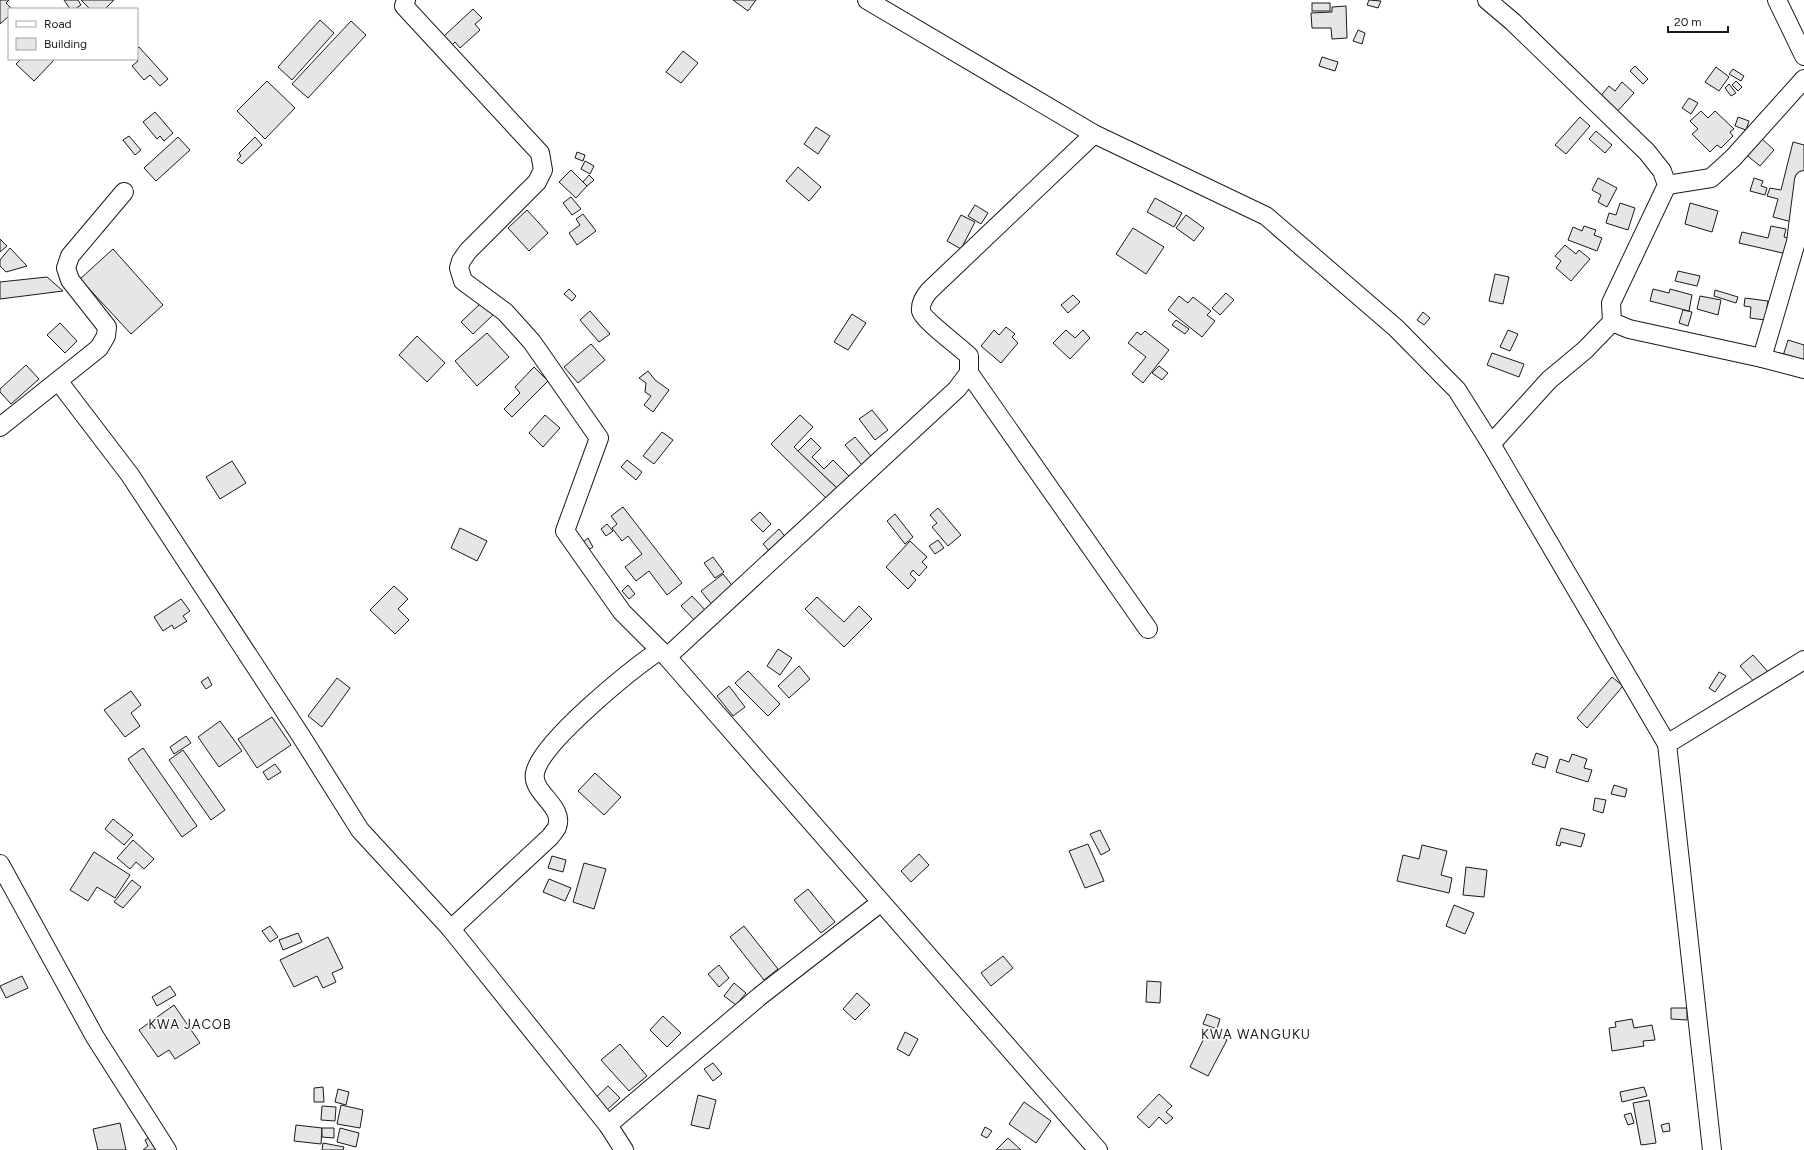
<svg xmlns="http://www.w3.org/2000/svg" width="1804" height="1150" font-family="Figtree,sans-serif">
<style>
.building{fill:#e6e6e6;stroke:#1a1a1a}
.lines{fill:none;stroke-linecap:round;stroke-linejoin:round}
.minor-casing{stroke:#1a1a1a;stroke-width:20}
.minor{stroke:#fff;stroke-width:18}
.labels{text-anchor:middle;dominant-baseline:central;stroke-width:3;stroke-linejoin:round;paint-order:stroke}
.quarter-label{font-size:13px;letter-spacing:1px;fill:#1a1a1a;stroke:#fff}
</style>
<rect width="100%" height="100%" fill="#fff"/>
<!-- building -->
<g class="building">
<path d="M 0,0 L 9,0 L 6,3 L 12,9 L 9,9 L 9,16 L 0,24 Z"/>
<path d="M 64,0 L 78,0 L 81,5 L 75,9 L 70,9 Z"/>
<path d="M 81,0 L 114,0 L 105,9 L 90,9 Z"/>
<path d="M 733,0 L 756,0 L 748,11 Z"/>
<path d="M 1369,0 L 1381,1 L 1378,8 L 1367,5 Z"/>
<rect x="1312" y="3" width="18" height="8"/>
<path d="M 1346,6 L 1347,38 L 1332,39 L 1331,28 L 1312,28 L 1311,13 L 1332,12 L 1332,7 Z"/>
<path d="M 473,9 L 482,18 L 475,24 L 480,30 L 460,48 L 455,42 L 452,45 L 444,36 Z"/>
<path d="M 320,20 L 334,33 L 292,80 L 278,67 Z"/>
<path d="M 351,21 L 366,35 L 308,98 L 292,84 Z"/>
<path d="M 1358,30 L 1365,33 L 1362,44 L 1353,41 Z"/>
<path d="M 139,47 L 168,79 L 160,86 L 150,75 L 144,80 L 132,66 L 138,61 L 136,59 L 137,49 Z"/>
<path d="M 683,51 L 698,63 L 681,83 L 666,72 Z"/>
<path d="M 1322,57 L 1338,62 L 1335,71 L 1319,66 Z"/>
<path d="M 21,59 L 55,59 L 34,81 L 16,64 Z"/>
<path d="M 1635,66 L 1648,79 L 1643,84 L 1630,71 Z"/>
<path d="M 1716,67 L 1729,77 L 1719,91 L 1705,82 Z"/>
<path d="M 1733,69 L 1744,76 L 1741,81 L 1729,74 Z"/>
<path d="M 267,81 L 295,108 L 265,139 L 237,111 Z"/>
<path d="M 1736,81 L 1742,87 L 1738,91 L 1732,85 Z"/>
<path d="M 1622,82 L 1634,93 L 1614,115 L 1597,100 L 1609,86 L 1615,91 Z"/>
<path d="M 1729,84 L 1736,93 L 1731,96 L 1725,88 Z"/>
<path d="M 1689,98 L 1698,103 L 1691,114 L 1682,108 Z"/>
<path d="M 1701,111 L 1708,118 L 1715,111 L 1734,129 L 1730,132 L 1733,136 L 1721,148 L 1717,145 L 1710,152 L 1692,134 L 1698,129 L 1690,121 Z"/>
<path d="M 155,112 L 173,133 L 164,141 L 160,136 L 157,139 L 143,122 Z"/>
<path d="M 1580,117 L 1590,126 L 1566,154 L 1555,145 Z"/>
<path d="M 1738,117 L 1749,121 L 1746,130 L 1735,126 Z"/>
<path d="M 816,127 L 830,136 L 818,154 L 804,144 Z"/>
<path d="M 1596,131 L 1612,145 L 1605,153 L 1589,139 Z"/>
<path d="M 129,136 L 141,150 L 135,155 L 123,140 Z"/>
<path d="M 1759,136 L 1774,150 L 1760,166 L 1744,153 Z"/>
<path d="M 178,137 L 190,150 L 156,181 L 144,168 Z"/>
<path d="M 255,137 L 262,145 L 242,164 L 237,160 L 241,156 L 239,153 Z"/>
<path d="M 1793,142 L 1804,145 L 1804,172 L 1792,222 L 1773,217 L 1778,199 L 1767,196 L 1770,188 L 1781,190 Z"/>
<path d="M 577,152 L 585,155 L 583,161 L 575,158 Z"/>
<path d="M 585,161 L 594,166 L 590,174 L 581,169 Z"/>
<path d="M 798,167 L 821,187 L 809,201 L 786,181 Z"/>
<path d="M 571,170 L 587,186 L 576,198 L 559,182 Z"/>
<path d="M 589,175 L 594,180 L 587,186 L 583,182 Z"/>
<path d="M 1598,178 L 1617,188 L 1607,207 L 1598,202 L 1601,195 L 1592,190 Z"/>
<path d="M 1754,178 L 1763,181 L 1761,186 L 1767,188 L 1765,195 L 1750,191 Z"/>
<path d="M 571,197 L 581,209 L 572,215 L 563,203 Z"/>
<path d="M 1155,198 L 1182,213 L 1174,227 L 1147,212 Z"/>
<path d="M 1620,203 L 1635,208 L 1628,230 L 1606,223 L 1609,213 L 1616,215 Z"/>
<path d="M 1690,203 L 1718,211 L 1712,232 L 1685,224 Z"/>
<path d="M 975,205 L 988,213 L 981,224 L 968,216 Z"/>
<path d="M 527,210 L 548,233 L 529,251 L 508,228 Z"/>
<path d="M 583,214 L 596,231 L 577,245 L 569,233 L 580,225 L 576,219 Z"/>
<path d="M 961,215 L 975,222 L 961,249 L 947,241 Z"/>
<path d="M 1186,215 L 1204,228 L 1194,241 L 1176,228 Z"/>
<path d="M 1584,226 L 1596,230 L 1594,235 L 1602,238 L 1597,251 L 1568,240 L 1573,227 L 1582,231 Z"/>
<path d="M 1771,226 L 1786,229 L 1784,237 L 1791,239 L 1787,254 L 1739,243 L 1742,232 L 1768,238 Z"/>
<path d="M 1133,228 L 1164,247 L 1146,274 L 1116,254 Z"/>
<path d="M 0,239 L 7,246 L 0,252 Z"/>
<path d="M 1565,245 L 1576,254 L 1579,250 L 1590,259 L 1571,281 L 1556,268 L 1561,261 L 1555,256 Z"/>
<path d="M 10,248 L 27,266 L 6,272 L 0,266 L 0,260 Z"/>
<path d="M 113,249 L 163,305 L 131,334 L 80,279 Z"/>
<path d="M 1678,271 L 1700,276 L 1697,286 L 1675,281 Z"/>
<path d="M 1495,274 L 1509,277 L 1503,304 L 1489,301 Z"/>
<path d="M 47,277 L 63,291 L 0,299 L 0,282 Z"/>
<path d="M 569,289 L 576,296 L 572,301 L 564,294 Z"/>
<path d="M 1653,289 L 1669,293 L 1670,289 L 1692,295 L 1689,311 L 1650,301 Z"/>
<path d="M 1715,290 L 1738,297 L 1736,303 L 1714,296 Z"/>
<path d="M 1226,293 L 1234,300 L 1220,315 L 1212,308 Z"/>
<path d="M 1073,295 L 1080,302 L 1068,313 L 1061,305 Z"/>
<path d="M 1179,296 L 1188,303 L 1193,297 L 1211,311 L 1207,315 L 1215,321 L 1202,337 L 1168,310 Z"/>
<path d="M 1700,296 L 1721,300 L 1718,315 L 1697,309 Z"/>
<path d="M 1745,298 L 1768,301 L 1765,320 L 1750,318 L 1751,307 L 1744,306 Z"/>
<path d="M 481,303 L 493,315 L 473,334 L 461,322 Z"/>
<path d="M 1683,310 L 1692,312 L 1688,326 L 1679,323 Z"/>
<path d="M 590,311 L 610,334 L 599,342 L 580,320 Z"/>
<path d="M 1423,312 L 1430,318 L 1424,325 L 1417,320 Z"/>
<path d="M 852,314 L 866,323 L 848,350 L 834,342 Z"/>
<path d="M 1176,320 L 1189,329 L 1185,334 L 1172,325 Z"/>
<path d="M 60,323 L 77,341 L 65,353 L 47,335 Z"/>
<path d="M 1006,327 L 1015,334 L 1012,337 L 1018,343 L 1001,363 L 981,346 L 994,330 L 999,335 Z"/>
<path d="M 1066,330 L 1075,338 L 1083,330 L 1090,338 L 1070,359 L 1053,343 Z"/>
<path d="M 1508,330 L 1518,334 L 1510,351 L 1500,347 Z"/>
<path d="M 1145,331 L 1169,350 L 1143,383 L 1132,374 L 1146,357 L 1128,343 L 1137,332 L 1141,335 Z"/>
<path d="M 487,333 L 509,357 L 477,386 L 455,361 Z"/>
<path d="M 417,336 L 445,363 L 427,382 L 399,355 Z"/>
<path d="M 1788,340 L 1804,345 L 1804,362 L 1783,356 Z"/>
<path d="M 591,344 L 605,360 L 578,383 L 564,367 Z"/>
<path d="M 1492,353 L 1524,364 L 1519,377 L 1487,365 Z"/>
<path d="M 26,365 L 39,379 L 11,404 L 0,392 L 0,389 Z"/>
<path d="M 1159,366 L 1168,373 L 1162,380 L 1152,373 Z"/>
<path d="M 534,367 L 548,381 L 512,417 L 504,409 L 520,393 L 515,387 Z"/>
<path d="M 648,371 L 655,380 L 669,390 L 653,412 L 644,405 L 651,396 L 645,392 L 646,383 L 639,378 Z"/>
<path d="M 872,410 L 888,430 L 875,440 L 859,419 Z"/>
<path d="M 545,415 L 560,428 L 543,447 L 529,433 Z"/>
<path d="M 800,415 L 813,427 L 794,447 L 837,488 L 827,499 L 771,444 Z"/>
<path d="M 662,432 L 673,440 L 654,464 L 643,456 Z"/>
<path d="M 855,437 L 871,456 L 862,465 L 845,445 Z"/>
<path d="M 811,438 L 821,448 L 812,457 L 824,469 L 833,460 L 850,477 L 837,488 L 798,451 Z"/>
<path d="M 627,460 L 642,472 L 636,480 L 621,467 Z"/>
<path d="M 232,461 L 246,483 L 220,499 L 206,477 Z"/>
<path d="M 623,507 L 682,583 L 667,595 L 649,571 L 636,581 L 625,567 L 642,554 L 628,536 L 622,541 L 612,528 L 617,524 L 611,516 Z"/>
<path d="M 938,508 L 961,535 L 948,546 L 932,527 L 937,523 L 930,515 Z"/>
<path d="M 760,512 L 771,524 L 763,532 L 751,520 Z"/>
<path d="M 895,514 L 913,537 L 905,544 L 887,521 Z"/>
<path d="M 607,524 L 613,531 L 606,536 L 601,529 Z"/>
<path d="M 460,528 L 487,541 L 477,561 L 451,548 Z"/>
<path d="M 779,529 L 788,540 L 772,554 L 763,544 Z"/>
<path d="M 588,538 L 593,547 L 588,550 L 583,542 Z"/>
<path d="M 938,540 L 944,548 L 935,554 L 929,546 Z"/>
<path d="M 910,541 L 927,557 L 922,562 L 927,567 L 919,576 L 913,570 L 910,574 L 916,580 L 908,589 L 886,567 Z"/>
<path d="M 713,557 L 724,572 L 715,578 L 704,563 Z"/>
<path d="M 723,574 L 735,589 L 713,606 L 701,591 Z"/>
<path d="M 628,585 L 635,594 L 629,599 L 622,591 Z"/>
<path d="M 394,586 L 408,599 L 398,609 L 409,620 L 395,634 L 370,610 Z"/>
<path d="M 692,596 L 707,612 L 696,622 L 681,606 Z"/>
<path d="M 817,597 L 844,622 L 859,606 L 872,619 L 844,647 L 805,609 Z"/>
<path d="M 181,599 L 190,611 L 183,616 L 187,621 L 174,629 L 172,625 L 163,631 L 154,617 Z"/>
<path d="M 778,649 L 792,658 L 780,675 L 767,666 Z"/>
<path d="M 1753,655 L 1769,673 L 1756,684 L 1740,666 Z"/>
<path d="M 799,666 L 810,679 L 789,698 L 778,686 Z"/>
<path d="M 748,671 L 780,704 L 768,716 L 735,683 Z"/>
<path d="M 1719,672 L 1726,676 L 1715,692 L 1709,688 Z"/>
<path d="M 208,677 L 212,685 L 206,689 L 201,682 Z"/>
<path d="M 1612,677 L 1623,686 L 1587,728 L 1577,718 Z"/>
<path d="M 337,678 L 350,688 L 322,727 L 308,716 Z"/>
<path d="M 729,686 L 745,707 L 733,716 L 717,696 Z"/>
<path d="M 131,691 L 141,705 L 131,713 L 140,726 L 125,737 L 104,710 Z"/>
<path d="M 272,717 L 291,745 L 257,768 L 238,739 Z"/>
<path d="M 220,721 L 242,751 L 219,767 L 198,737 Z"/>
<path d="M 186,736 L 191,743 L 174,754 L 170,747 Z"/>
<path d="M 143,748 L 197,826 L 182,837 L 128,759 Z"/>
<path d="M 183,750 L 225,810 L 211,820 L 169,760 Z"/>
<path d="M 1536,753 L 1548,757 L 1545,768 L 1532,764 Z"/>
<path d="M 1572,754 L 1587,759 L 1584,768 L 1592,770 L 1588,782 L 1556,772 L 1560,759 L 1569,762 Z"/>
<path d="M 275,764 L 281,772 L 268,780 L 263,772 Z"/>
<path d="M 595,773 L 621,797 L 604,815 L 578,791 Z"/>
<path d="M 1614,785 L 1627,789 L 1625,797 L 1611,794 Z"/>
<path d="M 1595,798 L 1606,800 L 1603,813 L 1593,810 Z"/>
<path d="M 113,819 L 133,835 L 124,845 L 105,829 Z"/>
<path d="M 1561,828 L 1585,834 L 1581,847 L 1561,842 L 1560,846 L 1556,845 Z"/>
<path d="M 1100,830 L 1110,850 L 1101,855 L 1090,834 Z"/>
<path d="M 133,840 L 154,859 L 144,869 L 136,862 L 130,869 L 117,858 Z"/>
<path d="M 1088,844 L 1104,881 L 1085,888 L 1069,851 Z"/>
<path d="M 1422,845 L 1447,851 L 1441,875 L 1452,878 L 1449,893 L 1397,881 L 1403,855 L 1419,859 Z"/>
<path d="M 94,852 L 130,875 L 115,898 L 97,887 L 88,901 L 70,890 Z"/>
<path d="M 919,854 L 929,865 L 911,882 L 901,871 Z"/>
<path d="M 552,856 L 566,860 L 563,872 L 548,868 Z"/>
<path d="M 584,863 L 606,869 L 594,909 L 573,902 Z"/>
<path d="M 1466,867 L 1487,870 L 1484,897 L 1463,895 Z"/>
<path d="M 549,879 L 571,888 L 565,901 L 543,892 Z"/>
<path d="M 132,880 L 141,887 L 123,908 L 114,902 Z"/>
<path d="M 808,889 L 835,922 L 821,933 L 794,900 Z"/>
<path d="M 1454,905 L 1474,913 L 1465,934 L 1446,926 Z"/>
<path d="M 270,926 L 278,937 L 270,942 L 262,931 Z"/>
<path d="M 744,926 L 778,969 L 764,980 L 730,937 Z"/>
<path d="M 298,933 L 302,942 L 283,950 L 279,940 Z"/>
<path d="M 328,937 L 343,968 L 332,973 L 336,982 L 323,988 L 317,976 L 294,987 L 280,960 Z"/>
<path d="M 1003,956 L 1013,968 L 991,986 L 981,973 Z"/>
<path d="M 719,965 L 729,978 L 719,987 L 708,974 Z"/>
<path d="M 22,976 L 28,988 L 6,998 L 0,986 Z"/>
<path d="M 1147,981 L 1161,982 L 1160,1003 L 1146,1002 Z"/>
<path d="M 734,983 L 746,993 L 736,1005 L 724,996 Z"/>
<path d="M 170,986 L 176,995 L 157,1006 L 152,997 Z"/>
<path d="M 857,993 L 870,1005 L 855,1020 L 843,1009 Z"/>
<path d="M 174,1005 L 200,1043 L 175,1059 L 169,1050 L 158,1057 L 139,1030 Z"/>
<path d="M 1671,1008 L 1687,1008 L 1687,1020 L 1671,1019 Z"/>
<path d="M 1207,1014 L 1220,1019 L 1217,1029 L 1203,1024 Z"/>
<path d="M 663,1016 L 681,1033 L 667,1047 L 650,1030 Z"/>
<path d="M 1632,1019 L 1634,1028 L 1652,1025 L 1655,1040 L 1643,1041 L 1644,1046 L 1612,1051 L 1609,1028 L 1616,1027 L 1615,1022 Z"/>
<path d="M 1208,1030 L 1227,1040 L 1208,1076 L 1190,1067 Z"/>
<path d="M 905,1032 L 918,1039 L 909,1056 L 897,1049 Z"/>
<path d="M 620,1044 L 647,1076 L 629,1091 L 601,1060 Z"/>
<path d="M 713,1063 L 722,1074 L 713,1081 L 704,1069 Z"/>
<path d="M 608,1086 L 620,1098 L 605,1112 L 593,1100 Z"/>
<path d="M 323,1087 L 324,1102 L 314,1102 L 314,1088 Z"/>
<path d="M 1644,1087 L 1647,1096 L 1622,1102 L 1620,1092 Z"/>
<path d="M 338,1089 L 349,1092 L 346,1105 L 335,1102 Z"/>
<path d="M 1159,1094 L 1172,1106 L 1166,1112 L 1173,1118 L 1166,1124 L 1159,1117 L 1149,1128 L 1137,1117 Z"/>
<path d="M 698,1095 L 716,1100 L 709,1129 L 691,1125 Z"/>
<path d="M 1649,1100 L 1656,1143 L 1641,1145 L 1633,1103 Z"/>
<path d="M 1024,1102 L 1051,1121 L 1036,1143 L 1009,1124 Z"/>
<path d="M 341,1105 L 363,1110 L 360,1128 L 337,1124 Z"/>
<path d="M 322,1106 L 336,1107 L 335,1121 L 321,1120 Z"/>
<path d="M 1631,1113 L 1634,1123 L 1628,1125 L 1624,1115 Z"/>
<path d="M 120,1123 L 126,1150 L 98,1150 L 93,1129 Z"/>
<path d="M 1669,1123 L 1670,1131 L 1663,1132 L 1661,1125 Z"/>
<path d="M 296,1125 L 322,1128 L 321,1144 L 294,1141 Z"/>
<path d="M 985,1127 L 992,1131 L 987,1138 L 981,1135 Z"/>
<path d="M 322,1128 L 334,1128 L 334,1138 L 322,1137 Z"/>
<path d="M 340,1128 L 359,1133 L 356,1147 L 337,1142 Z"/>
<path d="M 151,1137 L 158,1150 L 143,1150 L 148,1146 L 145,1140 Z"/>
<path d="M 1008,1138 L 1021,1150 L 996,1150 Z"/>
<path d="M 323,1143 L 344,1147 L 343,1150 L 322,1150 Z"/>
</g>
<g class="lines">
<defs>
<g id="minor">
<path d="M 406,0 L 404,6 L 540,153 L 543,170 L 537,182 L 468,251 L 461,261 L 459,268 L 463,281 L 505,312 L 532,342 L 599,438 L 565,531 L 622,612 L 667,657 L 1098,1150"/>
<path d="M 867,0 L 1094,134 L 1266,216 L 1396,328 L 1457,390 L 1491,444 L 1667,744 L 1712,1150"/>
<path d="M 1487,0 L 1513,22 L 1647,152 L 1662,171 L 1667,185 L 1611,303 L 1612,322 L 1629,329 L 1762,358 L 1804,369"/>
<path d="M 1777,0 L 1804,56"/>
<path d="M 1667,185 L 1711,178 L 1733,158 L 1804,79"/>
<path d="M 1762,358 L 1796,242 L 1804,180"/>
<path d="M 969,373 L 1148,629"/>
<path d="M 59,382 L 130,475 L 301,736 L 360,830 L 451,929 L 608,1125 L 624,1150"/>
<path d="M 0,427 L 99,348 L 106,336 L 107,327 L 70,280 L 66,268 L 70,256 L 124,192"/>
<path d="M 1491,444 L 1549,380 L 1585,350 L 1612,322"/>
<path d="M 667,657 L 957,389 L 969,373 L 969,356 C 960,347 923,320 921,311 C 920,303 924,297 929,291 L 1094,134"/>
<path d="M 1667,744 L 1804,660"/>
<path d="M 0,864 L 95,1037 L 167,1150"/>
<path d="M 451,929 L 550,837 C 552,834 556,830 557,827 C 565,806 531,793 535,773 C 541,742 632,669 660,650"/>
<path d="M 608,1125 L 760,996 L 880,903"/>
</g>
</defs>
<!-- minor casing -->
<use href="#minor" class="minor-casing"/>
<!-- minor -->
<use href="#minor" class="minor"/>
</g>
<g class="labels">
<!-- quarter labels -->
<g class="quarter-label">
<text x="190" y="1024">KWA JACOB</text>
<text x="1256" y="1034">KWA WANGUKU</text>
</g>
</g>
<!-- legend -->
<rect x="8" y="8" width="130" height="52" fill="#ffffff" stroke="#a3a3a3"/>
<rect x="16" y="21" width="20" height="6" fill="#ffffff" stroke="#a3a3a3"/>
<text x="44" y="28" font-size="12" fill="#1a1a1a">Road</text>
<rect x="16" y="38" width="20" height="12" fill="#e6e6e6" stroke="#a3a3a3"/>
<text x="44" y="48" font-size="12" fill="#1a1a1a">Building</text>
<!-- scale -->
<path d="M1668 26v6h60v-6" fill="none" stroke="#1a1a1a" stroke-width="2"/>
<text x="1674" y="26" font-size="12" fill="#1a1a1a" stroke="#ffffff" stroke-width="3" paint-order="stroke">20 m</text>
</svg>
